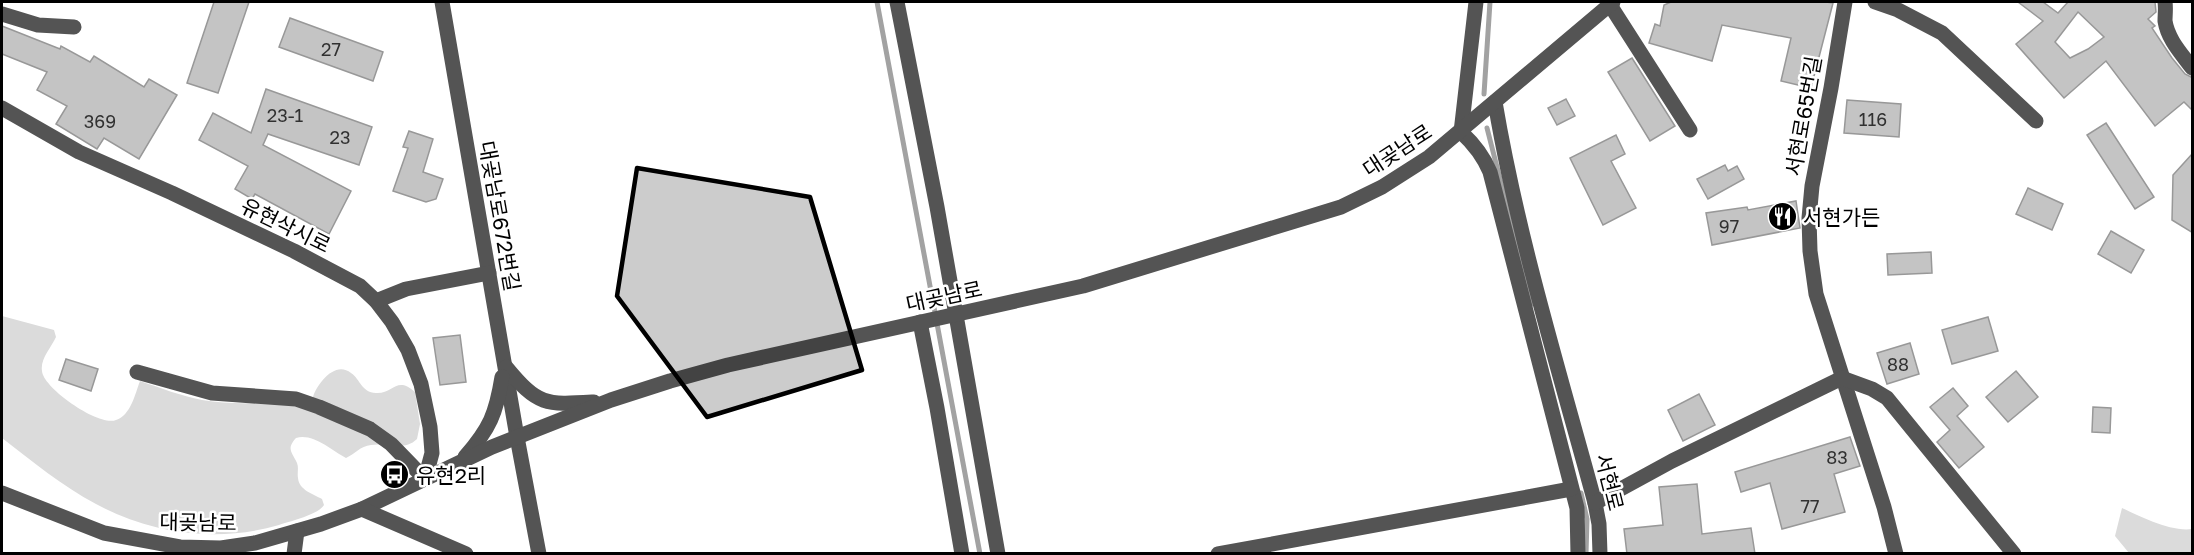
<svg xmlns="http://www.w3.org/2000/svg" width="2194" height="555" font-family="'Golos Text','Noto Sans KR',sans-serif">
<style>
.green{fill:#dbdbdb}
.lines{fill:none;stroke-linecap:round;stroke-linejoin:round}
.stream{stroke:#a2a2a2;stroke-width:5}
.building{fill:#c4c4c4;stroke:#989898;stroke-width:1.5;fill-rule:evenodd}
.minor{stroke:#545454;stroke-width:15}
.marked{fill:#000;fill-opacity:0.2;stroke:#000;stroke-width:4.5;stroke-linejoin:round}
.labels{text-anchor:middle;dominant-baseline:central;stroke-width:5;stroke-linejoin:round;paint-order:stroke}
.number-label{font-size:18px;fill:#313131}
.street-label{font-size:21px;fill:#000;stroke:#fff}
.poi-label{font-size:21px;fill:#000;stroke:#fff;text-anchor:start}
</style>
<rect width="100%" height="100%" fill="#fff"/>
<!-- green -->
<g class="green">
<path d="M 2,316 L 54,330 L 56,337 C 51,348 40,359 42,371 C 43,388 99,427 116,420 C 131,415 135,394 140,381 C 161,388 181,396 202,400 C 239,406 276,403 313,397 C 317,384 335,360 351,373 C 361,380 361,392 376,393 C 394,394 396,375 415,392 L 420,424 L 417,439 C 404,452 386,442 371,445 C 360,446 355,454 346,458 C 331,450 313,433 296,438 C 286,449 292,452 297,463 C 299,468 297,473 298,478 C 299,490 313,494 322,499 L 324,505 C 318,515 290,521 279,525 C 218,543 151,534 96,504 C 62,486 32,461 2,438 Z"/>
<path d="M 2122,508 C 2141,517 2171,532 2192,529 L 2192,553 L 2129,553 L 2115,536 Z"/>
</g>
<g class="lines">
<!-- stream -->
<g class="stream">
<path d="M 877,2 L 980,554"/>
<path d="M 1484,94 L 1490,2"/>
<path d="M 1487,128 L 1532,304"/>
<path d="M 1581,493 L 1587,519 L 1586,554"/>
</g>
</g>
<!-- building -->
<g class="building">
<path d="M 214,2 L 249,2 L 218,93 L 187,83 Z"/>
<path d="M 1671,2 L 1826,2 L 1833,3 L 1811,88 L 1781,81 L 1791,38 L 1722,25 L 1712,61 L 1649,43 L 1655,24 L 1660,26 L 1664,5 Z"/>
<path d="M 2018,2 L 2043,2 L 2058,13 L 2068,2 L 2155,2 L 2156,12 L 2148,19 L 2155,26 L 2152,28 L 2172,58 L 2185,74 L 2193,78 L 2193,111 L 2184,102 L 2155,126 L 2106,61 L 2064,98 L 2016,44 L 2043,21 ZM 2078,12 L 2104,37 L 2088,49 L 2070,58 L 2055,42 Z"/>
<path d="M 290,18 L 383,52 L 373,81 L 279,47 Z"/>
<path d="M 2,26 L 60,49 L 61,46 L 90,62 L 94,56 L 144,87 L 149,79 L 177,95 L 139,159 L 104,138 L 97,149 L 56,124 L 67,106 L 37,90 L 47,72 L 2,54 Z"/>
<path d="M 1632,58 L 1675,126 L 1650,141 L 1608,72 Z"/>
<path d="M 266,89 L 372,127 L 359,165 L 268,134 L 263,145 L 351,191 L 329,234 L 255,194 L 252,199 L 235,189 L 248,166 L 199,140 L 213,113 L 251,133 Z"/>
<path d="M 1566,99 L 1575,116 L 1557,125 L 1548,108 Z"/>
<path d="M 1847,100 L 1901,104 L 1899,137 L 1844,133 Z"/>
<path d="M 2106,123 L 2154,197 L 2135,209 L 2087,135 Z"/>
<path d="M 409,131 L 433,139 L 423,172 L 443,179 L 436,199 L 426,202 L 393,191 L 408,148 L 403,147 Z"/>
<path d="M 1616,135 L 1625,154 L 1611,161 L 1636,208 L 1603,225 L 1570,158 Z"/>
<path d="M 2193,153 L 2193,233 L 2172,220 L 2173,175 Z"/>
<path d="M 1725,165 L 1728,171 L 1737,166 L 1744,179 L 1708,199 L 1697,179 Z"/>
<path d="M 2028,188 L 2063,204 L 2052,230 L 2016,214 Z"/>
<path d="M 1796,201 L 1800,228 L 1712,245 L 1706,213 L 1747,207 L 1748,210 Z"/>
<path d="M 2111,231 L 2144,250 L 2131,273 L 2098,254 Z"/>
<path d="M 1931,252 L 1932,273 L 1888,275 L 1887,254 Z"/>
<path d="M 1988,317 L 1998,351 L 1952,364 L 1942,330 Z"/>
<path d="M 460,335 L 466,382 L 440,385 L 433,338 Z"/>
<path d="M 1910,343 L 1919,374 L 1887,384 L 1877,353 Z"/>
<path d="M 66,359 L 98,369 L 91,391 L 59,380 Z"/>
<path d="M 2016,371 L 2038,397 L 2008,422 L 1986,397 Z"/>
<path d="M 1953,388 L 1968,406 L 1957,416 L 1984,447 L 1959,468 L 1937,442 L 1950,430 L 1930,407 Z"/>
<path d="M 1699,394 L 1715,425 L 1683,441 L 1668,410 Z"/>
<path d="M 2093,407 L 2111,408 L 2110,433 L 2092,432 Z"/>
<path d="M 1850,437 L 1860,466 L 1834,474 L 1845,512 L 1782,529 L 1770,483 L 1741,492 L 1735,472 Z"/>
<path d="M 1697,484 L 1702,534 L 1751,528 L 1755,554 L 1627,554 L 1624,529 L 1663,525 L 1659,487 Z"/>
</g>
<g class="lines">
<!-- minor -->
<g class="minor">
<path d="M 442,2 L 517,437 L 539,554"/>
<path d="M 897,2 L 937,207 L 998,554"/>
<path d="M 1476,2 L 1461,132 C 1474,144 1483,155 1490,172 L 1577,508 L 1578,554"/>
<path d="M 1845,2 L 1831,88 L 1812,186 L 1809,218 L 1810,251 L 1816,294 L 1884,507 L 1896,554"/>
<path d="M 1875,2 L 1898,10 L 1942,33 L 2036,121"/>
<path d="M 2165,2 C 2166,8 2165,15 2165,21 C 2168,40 2182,54 2192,68"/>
<path d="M 1610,5 L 1690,130"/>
<path d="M 2,14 L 38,25 L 74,27"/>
<path d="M 1495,102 C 1518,238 1559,370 1595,503 L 1599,524 L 1600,554"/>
<path d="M 2,108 L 79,152 L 172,193 L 294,251 L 360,286 L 376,301 L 392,322 L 408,350 L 421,384 L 430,427 L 432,453 L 425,479"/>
<path d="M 376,301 L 406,289 L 489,273"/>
<path d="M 920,322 L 937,408 L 962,554"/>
<path d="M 506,367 C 538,406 546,405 594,402"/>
<path d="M 137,372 L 212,393 L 296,399 L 319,407 L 370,429 L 391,444 L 425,479"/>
<path d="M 465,457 C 490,428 496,414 502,377"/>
<path d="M 2,493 L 104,533 L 180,547 L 221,548 L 255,543 L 321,524 L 362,509 L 492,447 L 611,400 L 670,381 L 728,365 L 1083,286 L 1341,207 L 1382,187 L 1429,157 L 1613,2"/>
<path d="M 1595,503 L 1672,461 L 1842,378 L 1872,389 L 1887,398 L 2014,554"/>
<path d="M 362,509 L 466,554"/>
<path d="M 294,554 L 297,531"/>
<path d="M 1218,554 L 1571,489"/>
</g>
</g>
<!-- marked area -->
<path class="marked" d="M 637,168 L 810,197 L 862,370 L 707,417 L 617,296 Z"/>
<!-- icons -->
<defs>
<symbol id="restaurant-disc" viewBox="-11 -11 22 22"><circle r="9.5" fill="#000" stroke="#fff"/><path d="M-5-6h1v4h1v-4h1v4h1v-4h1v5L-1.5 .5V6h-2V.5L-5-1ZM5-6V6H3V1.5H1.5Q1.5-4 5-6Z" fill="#fff"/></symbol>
<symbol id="bus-disc" viewBox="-11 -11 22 22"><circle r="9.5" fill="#000" stroke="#fff"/><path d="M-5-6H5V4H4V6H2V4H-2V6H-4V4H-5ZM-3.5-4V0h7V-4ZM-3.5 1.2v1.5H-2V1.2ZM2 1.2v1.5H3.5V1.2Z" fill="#fff"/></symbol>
</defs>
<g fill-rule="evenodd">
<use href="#restaurant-disc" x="1766" y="200" width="33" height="33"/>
<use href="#bus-disc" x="378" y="458" width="33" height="33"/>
</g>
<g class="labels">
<!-- number labels -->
<g class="number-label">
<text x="331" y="49">27</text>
<text x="285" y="115">23-1</text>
<text x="1873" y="119">116</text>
<text x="100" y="121">369</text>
<text x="340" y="137">23</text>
<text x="1729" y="226">97</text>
<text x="1898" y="364">88</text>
<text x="1837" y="457">83</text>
<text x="1810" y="506">77</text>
</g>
<!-- street labels -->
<g class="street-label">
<text transform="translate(1803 116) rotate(-80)">서현로65번길</text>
<text transform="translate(1397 150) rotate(-33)">대곶남로</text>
<text transform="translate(500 216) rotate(80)">대곶남로672번길</text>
<text transform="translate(286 225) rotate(26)">유현삭시로</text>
<text transform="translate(944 296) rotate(-12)">대곶남로</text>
<text transform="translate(1610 482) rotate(76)">서현로</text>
<text transform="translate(198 522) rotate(1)">대곶남로</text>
</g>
<!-- poi labels -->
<g class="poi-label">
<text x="1803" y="217">서현가든</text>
<text x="416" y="475">유현2리</text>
</g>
</g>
<!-- border -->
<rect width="2194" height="555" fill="none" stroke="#000000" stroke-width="6"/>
</svg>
